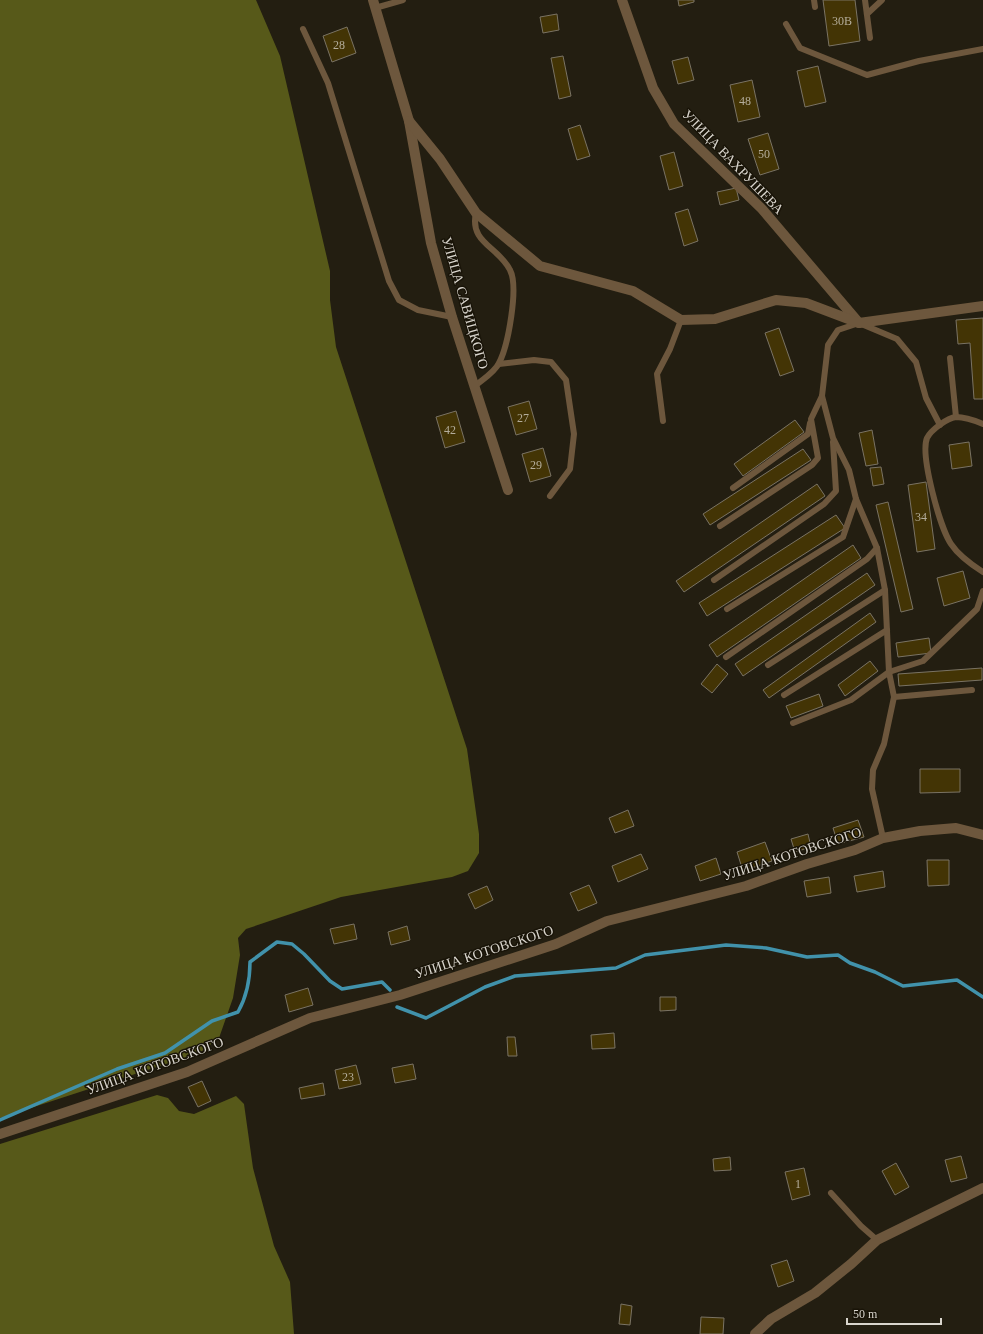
<svg xmlns="http://www.w3.org/2000/svg" width="983" height="1334" font-family="'Times New Roman',serif">
<style>
.forest{fill:#575919}
.lines{fill:none;stroke-linecap:round;stroke-linejoin:round}
.stream{stroke:#4192ab;stroke-width:3.5}
.building{fill:#433405;stroke:#7a7364}
.service{stroke:#6d573d;stroke-width:6}
.minor{stroke:#6d573d;stroke-width:10}
.labels{text-anchor:middle;dominant-baseline:central;stroke-width:3;stroke-linejoin:round;paint-order:stroke}
.number-label{font-size:12px;fill:#b4ad9b}
.street-label{font-size:14px;fill:#d9d5cd;stroke:#191408}
</style>
<rect width="100%" height="100%" fill="#231e11"/>
<!-- forest -->
<g class="forest">
<path d="M 0,0 L 256,0 L 280,56 L 330,271 L 330,300 L 336,347 L 467,749 L 479,834 L 479,853 L 468,871 L 452,877 L 341,897 L 246,929 L 238,938 L 240,955 L 233,998 L 219,1038 L 202,1051 L 178,1060 L 0,1118 Z"/>
<path d="M 157,1095 L 168,1098 L 179,1111 L 194,1114 L 236,1096 L 244,1104 L 253,1168 L 274,1246 L 290,1282 L 294,1334 L 0,1334 L 0,1144 Z"/>
</g>
<g class="lines">
<!-- stream -->
<g class="stream">
<path d="M 397,1007 L 426,1018 L 485,987 L 515,976 L 616,968 L 645,955 L 726,945 L 766,948 L 807,957 L 838,955 L 850,963 L 875,972 L 903,986 L 957,980 L 983,997"/>
<path d="M 0,1120 L 117,1069 L 165,1053 L 212,1021 L 238,1012 C 247,996 250,981 250,962 L 277,942 L 292,944 L 304,954 L 330,981 L 342,989 L 382,982 L 390,990"/>
</g>
</g>
<!-- building -->
<g class="building">
<path d="M 678,0 L 694,0 L 694,2 L 679,6 Z"/>
<path d="M 823,0 L 855,0 L 860,41 L 829,46 Z"/>
<path d="M 557,14 L 559,30 L 543,33 L 540,17 Z"/>
<path d="M 347,27 L 356,53 L 332,62 L 323,36 Z"/>
<path d="M 563,56 L 571,96 L 559,99 L 551,58 Z"/>
<path d="M 688,57 L 694,80 L 678,84 L 672,61 Z"/>
<path d="M 818,66 L 826,102 L 805,107 L 797,71 Z"/>
<path d="M 752,80 L 760,117 L 738,122 L 730,85 Z"/>
<path d="M 580,125 L 590,156 L 577,160 L 568,129 Z"/>
<path d="M 768,133 L 779,169 L 760,175 L 748,139 Z"/>
<path d="M 674,152 L 683,186 L 669,190 L 660,156 Z"/>
<path d="M 736,188 L 739,200 L 720,205 L 717,192 Z"/>
<path d="M 688,209 L 698,241 L 684,246 L 675,213 Z"/>
<path d="M 983,318 L 983,399 L 974,399 L 970,343 L 958,344 L 956,320 Z"/>
<path d="M 779,328 L 794,371 L 780,376 L 765,333 Z"/>
<path d="M 529,401 L 537,429 L 516,435 L 508,407 Z"/>
<path d="M 456,411 L 465,442 L 445,448 L 436,417 Z"/>
<path d="M 795,420 L 804,432 L 743,476 L 734,464 Z"/>
<path d="M 872,430 L 878,464 L 866,466 L 859,433 Z"/>
<path d="M 969,442 L 972,466 L 952,469 L 949,445 Z"/>
<path d="M 543,448 L 551,476 L 530,482 L 522,454 Z"/>
<path d="M 803,449 L 811,460 L 710,525 L 703,514 Z"/>
<path d="M 881,467 L 884,484 L 873,486 L 870,468 Z"/>
<path d="M 926,482 L 935,549 L 917,552 L 908,485 Z"/>
<path d="M 817,484 L 825,496 L 684,592 L 676,581 Z"/>
<path d="M 888,502 L 913,609 L 901,612 L 876,505 Z"/>
<path d="M 836,515 L 845,528 L 707,616 L 699,603 Z"/>
<path d="M 853,545 L 861,558 L 717,657 L 709,645 Z"/>
<path d="M 963,571 L 970,598 L 944,606 L 937,578 Z"/>
<path d="M 867,573 L 875,585 L 743,676 L 735,664 Z"/>
<path d="M 870,613 L 876,622 L 769,698 L 763,690 Z"/>
<path d="M 929,638 L 931,653 L 898,657 L 896,643 Z"/>
<path d="M 870,661 L 878,671 L 845,696 L 838,685 Z"/>
<path d="M 717,664 L 728,674 L 712,693 L 701,684 Z"/>
<path d="M 982,668 L 982,680 L 899,686 L 898,674 Z"/>
<path d="M 819,694 L 823,706 L 791,718 L 786,706 Z"/>
<path d="M 920,769 L 960,769 L 960,792 L 920,793 Z"/>
<path d="M 628,810 L 634,826 L 615,833 L 609,818 Z"/>
<path d="M 858,820 L 864,837 L 838,844 L 833,828 Z"/>
<path d="M 808,834 L 811,847 L 795,852 L 791,839 Z"/>
<path d="M 765,842 L 772,861 L 743,871 L 737,852 Z"/>
<path d="M 641,854 L 648,869 L 618,882 L 612,866 Z"/>
<path d="M 716,858 L 721,874 L 700,881 L 695,866 Z"/>
<path d="M 927,860 L 949,860 L 949,885 L 928,886 Z"/>
<path d="M 883,871 L 885,887 L 857,892 L 854,876 Z"/>
<path d="M 829,877 L 831,893 L 807,897 L 804,881 Z"/>
<path d="M 589,885 L 597,903 L 578,911 L 570,893 Z"/>
<path d="M 487,886 L 493,900 L 475,909 L 468,894 Z"/>
<path d="M 354,924 L 357,939 L 334,944 L 330,929 Z"/>
<path d="M 407,926 L 410,940 L 391,945 L 388,932 Z"/>
<path d="M 308,988 L 313,1005 L 289,1012 L 285,995 Z"/>
<path d="M 660,997 L 676,997 L 676,1010 L 660,1011 Z"/>
<path d="M 614,1033 L 615,1048 L 592,1049 L 591,1035 Z"/>
<path d="M 507,1037 L 515,1037 L 517,1056 L 508,1056 Z"/>
<path d="M 413,1064 L 416,1079 L 395,1083 L 392,1068 Z"/>
<path d="M 356,1065 L 361,1084 L 339,1089 L 335,1070 Z"/>
<path d="M 202,1081 L 211,1101 L 198,1107 L 188,1087 Z"/>
<path d="M 323,1083 L 325,1095 L 301,1099 L 299,1088 Z"/>
<path d="M 961,1156 L 967,1178 L 951,1182 L 945,1160 Z"/>
<path d="M 730,1157 L 731,1170 L 714,1171 L 713,1159 Z"/>
<path d="M 896,1163 L 909,1187 L 895,1195 L 882,1171 Z"/>
<path d="M 804,1168 L 810,1195 L 792,1200 L 785,1172 Z"/>
<path d="M 787,1260 L 794,1281 L 778,1287 L 771,1265 Z"/>
<path d="M 621,1304 L 632,1306 L 630,1325 L 619,1324 Z"/>
<path d="M 701,1317 L 724,1318 L 723,1334 L 700,1334 Z"/>
</g>
<g class="lines">
<!-- service -->
<g class="service">
<path d="M 814,0 L 815,7"/>
<path d="M 865,0 L 870,38"/>
<path d="M 375,8 L 403,0"/>
<path d="M 867,14 L 882,0"/>
<path d="M 786,24 L 800,48 L 867,75 L 919,61 L 983,49"/>
<path d="M 303,29 L 328,83 L 389,281 L 399,300 L 418,310 L 452,317"/>
<path d="M 950,358 L 956,417"/>
<path d="M 499,364 L 534,360 L 551,362 L 566,380 L 574,434 L 570,469 L 550,496"/>
<path d="M 475,386 C 482,380 495,372 499,363 C 508,346 519,287 510,270 C 499,247 469,243 476,213"/>
<path d="M 663,421 L 657,374 L 670,349 L 681,320"/>
<path d="M 983,424 C 976,421 964,417 956,417 C 947,418 931,430 927,438 C 920,455 940,528 951,544 C 959,556 972,565 983,572"/>
<path d="M 733,488 L 808,434 L 810,423"/>
<path d="M 720,526 L 812,465 L 818,458 L 811,419 L 822,396"/>
<path d="M 714,580 L 824,504 L 836,491 L 833,442"/>
<path d="M 727,609 L 843,537 L 856,499"/>
<path d="M 726,657 L 867,559 L 877,548"/>
<path d="M 768,665 L 885,590"/>
<path d="M 784,695 L 887,630"/>
<path d="M 894,697 L 972,690"/>
<path d="M 793,723 L 851,700 L 889,672 L 923,661 L 977,609 L 983,591"/>
<path d="M 883,838 L 872,789 L 873,770 L 884,744 L 894,697 L 889,672 L 885,590 L 877,548 L 856,499 L 849,470 L 833,438 L 822,396 L 828,345 L 838,330 L 859,323 L 897,339 L 916,362 L 926,398 L 940,425"/>
<path d="M 831,1193 L 861,1226 L 877,1240"/>
</g>
<!-- minor -->
<g class="minor">
<path d="M 373,0 L 409,121 L 431,243 L 452,317 L 508,490"/>
<path d="M 622,0 L 653,88 L 674,124 L 762,209 L 859,323"/>
<path d="M 409,121 L 440,159 L 476,213 L 540,266 L 633,291 L 681,320 L 715,319 L 776,300 L 806,303 L 859,323 L 983,306"/>
<path d="M 0,1134 L 187,1072 L 310,1018 L 400,995 L 556,944 L 607,921 L 746,886 L 807,864 L 855,850 L 883,838 L 920,831 L 956,828 L 983,835"/>
<path d="M 755,1334 L 771,1319 L 815,1293 L 851,1264 L 877,1240 L 983,1188"/>
</g>
</g>
<g class="labels">
<!-- number labels -->
<g class="number-label">
<text x="842" y="21">30В</text>
<text x="339" y="45">28</text>
<text x="745" y="101">48</text>
<text x="764" y="154">50</text>
<text x="523" y="418">27</text>
<text x="450" y="430">42</text>
<text x="536" y="465">29</text>
<text x="921" y="517">34</text>
<text x="348" y="1077">23</text>
<text x="798" y="1184">1</text>
</g>
<!-- street labels -->
<g class="street-label">
<text transform="translate(733 162) rotate(46)">УЛИЦА ВАХРУШЕВА</text>
<text transform="translate(465 303) rotate(74)">УЛИЦА САВИЦКОГО</text>
<text transform="translate(792 854) rotate(-18)">УЛИЦА КОТОВСКОГО</text>
<text transform="translate(484 952) rotate(-18)">УЛИЦА КОТОВСКОГО</text>
<text transform="translate(155 1066) rotate(-20)">УЛИЦА КОТОВСКОГО</text>
</g>
</g>
<!-- scale -->
<path d="M847 1318v6h94v-6" fill="none" stroke="#d9d5cd" stroke-width="2"/>
<text x="853" y="1318" font-size="12" fill="#d9d5cd" stroke="#191408" stroke-width="3" paint-order="stroke">50 m</text>
</svg>
